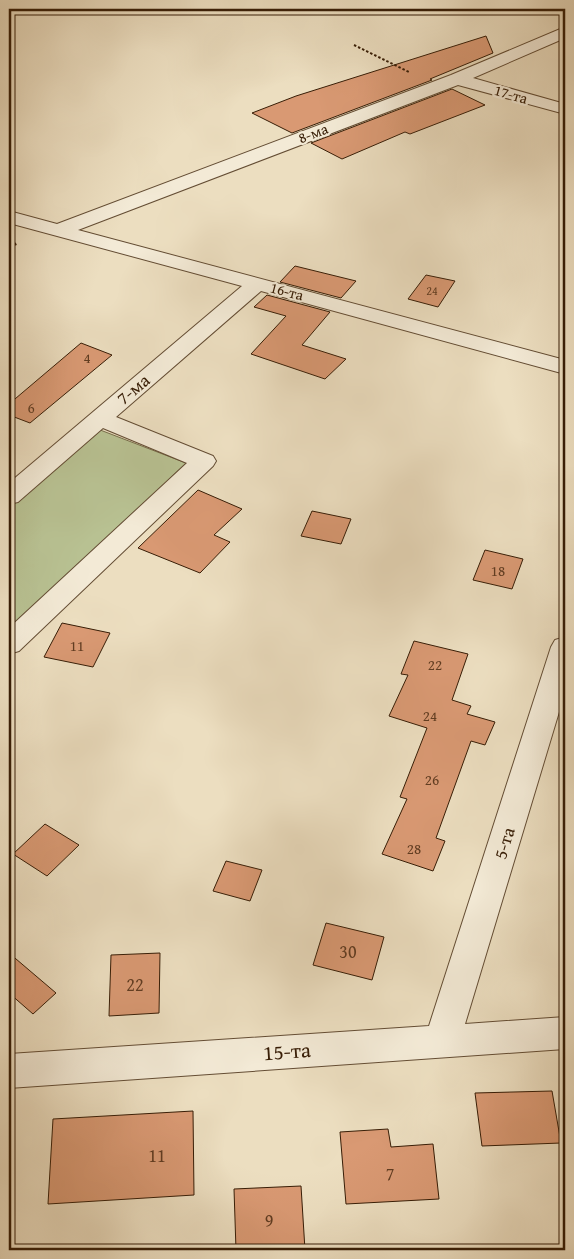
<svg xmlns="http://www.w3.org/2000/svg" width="574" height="1259" font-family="'Gentium Book Plus',serif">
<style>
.green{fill:#b8c192;stroke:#786f4c}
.building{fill:#d99973;stroke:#371d06}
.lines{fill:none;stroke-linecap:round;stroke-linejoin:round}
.minor-casing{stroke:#644d34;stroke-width:2}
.path-far1{stroke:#371d06;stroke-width:2;stroke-dasharray:2.5 2;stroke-linecap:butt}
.path{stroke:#371d06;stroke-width:2.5;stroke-dasharray:3 2;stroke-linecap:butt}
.minor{fill:#f3ead6;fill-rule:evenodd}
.labels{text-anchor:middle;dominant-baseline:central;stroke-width:4.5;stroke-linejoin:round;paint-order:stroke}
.far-number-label{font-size:12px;fill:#603c21}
.far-street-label{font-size:15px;fill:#371d06;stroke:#f3ead6}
.number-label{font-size:15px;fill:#603c21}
.street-label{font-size:18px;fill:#371d06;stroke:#f3ead6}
.near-number-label{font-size:18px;fill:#603c21}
.near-street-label{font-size:21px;fill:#371d06;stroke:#f3ead6}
</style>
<rect width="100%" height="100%" fill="#ecdec0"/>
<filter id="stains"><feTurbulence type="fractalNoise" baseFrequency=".004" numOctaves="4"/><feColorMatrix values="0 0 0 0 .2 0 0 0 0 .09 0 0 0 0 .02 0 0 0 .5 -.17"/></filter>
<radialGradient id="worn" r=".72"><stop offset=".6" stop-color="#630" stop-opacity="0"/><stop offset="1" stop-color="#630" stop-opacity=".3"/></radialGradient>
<!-- green -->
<path class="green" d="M 95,428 L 186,463 L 9,634 L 9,504 Z"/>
<!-- building -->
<g class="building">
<path d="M 486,36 L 493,53 L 430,79 L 432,80 L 292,133 L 252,113 L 296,96 Z"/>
<path d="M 452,89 L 485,105 L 410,134 L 405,132 L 342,159 L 311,143 Z"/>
<path d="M 295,266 L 356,281 L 341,298 L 280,282 Z"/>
<path d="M 426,275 L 455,281 L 438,307 L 408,299 Z"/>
<path d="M 267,295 L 330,312 L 302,345 L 346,359 L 325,379 L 251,354 L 286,316 L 254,307 Z"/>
<path d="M 81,343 L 112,355 L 30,423 L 9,415 L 9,404 Z"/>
<path d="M 198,490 L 242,509 L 214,535 L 230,542 L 200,573 L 138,548 Z"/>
<path d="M 312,511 L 351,519 L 341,544 L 301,536 Z"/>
<path d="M 485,550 L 523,559 L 512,589 L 473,580 Z"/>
<path d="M 62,623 L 110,633 L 93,667 L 44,657 Z"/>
<path d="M 414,641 L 468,654 L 452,700 L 471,706 L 467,714 L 495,722 L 485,745 L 471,741 L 436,838 L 445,841 L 433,871 L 382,854 L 407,799 L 400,797 L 427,728 L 389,716 L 408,675 L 401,674 Z"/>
<path d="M 45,824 L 79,845 L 47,876 L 13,854 Z"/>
<path d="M 226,861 L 262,870 L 250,901 L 213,891 Z"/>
<path d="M 326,923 L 384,937 L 372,980 L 313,965 Z"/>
<path d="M 9,953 L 56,993 L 33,1014 L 9,993 Z"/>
<path d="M 160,953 L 159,1013 L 109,1016 L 111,955 Z"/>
<path d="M 552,1091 L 561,1143 L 482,1146 L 475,1093 Z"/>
<path d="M 193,1111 L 194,1195 L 48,1204 L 53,1119 Z"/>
<path d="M 388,1129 L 391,1147 L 433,1144 L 439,1199 L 346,1204 L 340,1132 Z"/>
<path d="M 301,1186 L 305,1250 L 236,1250 L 234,1189 Z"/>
</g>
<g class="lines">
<defs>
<g id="minor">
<path d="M 565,27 L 565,38 L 473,78 L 565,104 L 565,114 L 458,85 L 78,230 L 565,360 L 565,374 L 261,291 L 116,417 L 213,456 L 216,461 L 213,466 L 19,651 L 9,654 L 9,628 L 187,463 L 103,428 L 18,502 L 9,504 L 9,483 L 242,286 L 9,223 L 9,211 L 57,224 L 451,75 Z"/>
<path d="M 565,637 L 565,692 L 465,1024 L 565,1017 L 565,1049 L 9,1088 L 9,1054 L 429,1026 L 551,647 L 555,640 Z"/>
</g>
</defs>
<!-- minor casing -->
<use href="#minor" class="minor-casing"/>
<!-- path-far1 -->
<path class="path-far1" d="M 354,45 L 409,72"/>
<!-- path -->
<path class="path" d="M 9,247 L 18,243"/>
<!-- minor -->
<use href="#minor" class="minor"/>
</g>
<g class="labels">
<!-- far-number labels -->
<g class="far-number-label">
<text x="432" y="290">24</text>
</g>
<!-- far-street labels -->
<g class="far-street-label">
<text transform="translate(511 94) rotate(16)">17-та</text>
<text transform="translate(313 133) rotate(-21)">8-ма</text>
<text transform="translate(287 291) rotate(15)">16-та</text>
</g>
<!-- number labels -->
<g class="number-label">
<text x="87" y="357">4</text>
<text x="31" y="407">6</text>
<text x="498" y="570">18</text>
<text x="77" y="645">11</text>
<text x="435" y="664">22</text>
<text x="430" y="715">24</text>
<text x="432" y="779">26</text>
<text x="414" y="848">28</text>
</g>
<!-- street labels -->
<g class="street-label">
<text transform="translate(133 389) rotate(-40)">7-ма</text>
<text transform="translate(504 843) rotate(-73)">5-та</text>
</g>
<!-- near-number labels -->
<g class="near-number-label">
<text x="348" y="951">30</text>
<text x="135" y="984">22</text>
<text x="157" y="1155">11</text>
<text x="390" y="1173">7</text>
<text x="269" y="1220">9</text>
</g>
<!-- near-street labels -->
<g class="near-street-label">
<text transform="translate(287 1051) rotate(-4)">15-та</text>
</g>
</g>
<!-- margin -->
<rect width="574" height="1259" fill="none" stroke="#ecdec0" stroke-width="30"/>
<rect x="10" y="10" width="554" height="1239" fill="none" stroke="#371d06" stroke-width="2.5"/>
<rect x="15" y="15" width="544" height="1229" fill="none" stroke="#371d06"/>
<rect width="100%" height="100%" filter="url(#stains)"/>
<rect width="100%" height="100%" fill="url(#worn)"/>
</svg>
